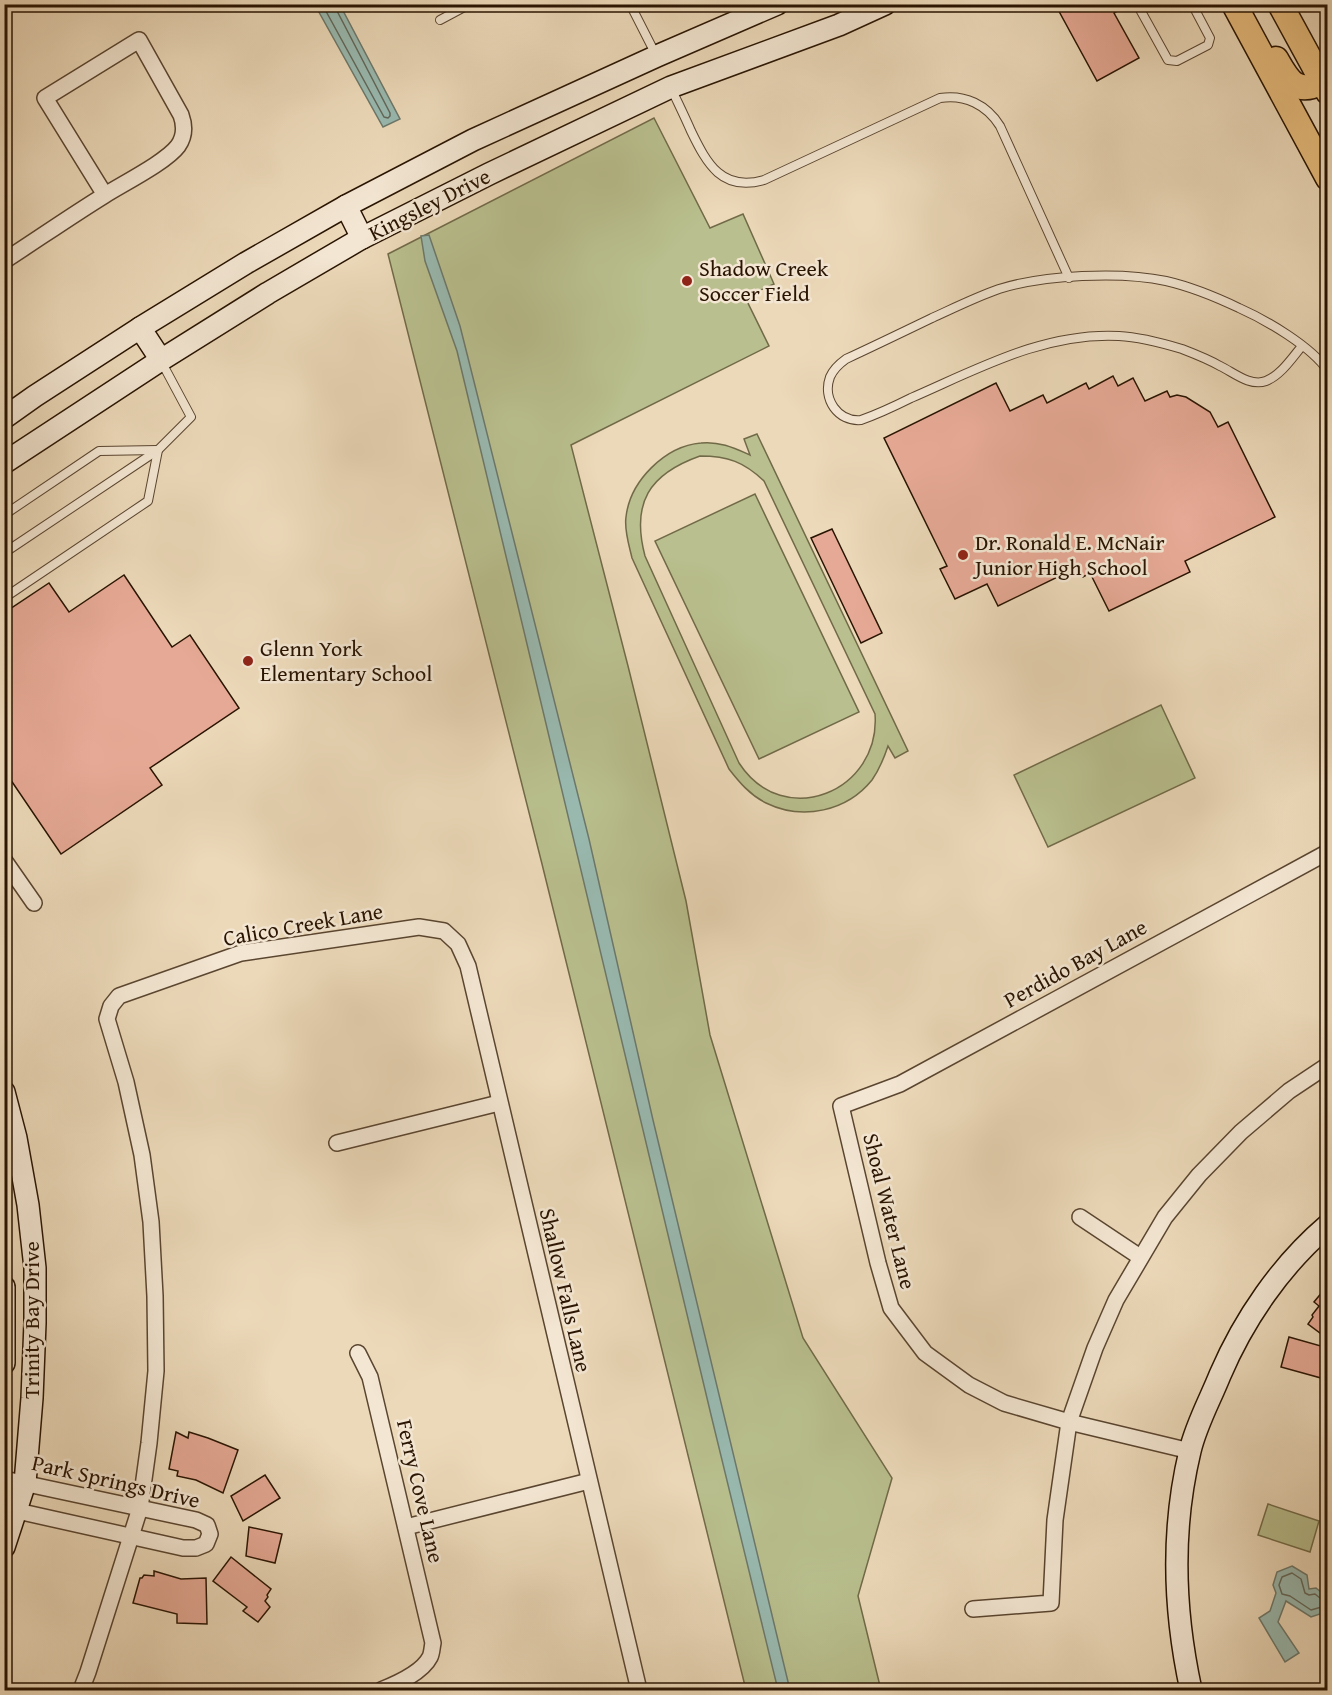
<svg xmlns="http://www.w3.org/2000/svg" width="1332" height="1695" font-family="'Gentium Book Plus',serif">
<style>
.green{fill:#b9bf8e;stroke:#716a48;stroke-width:1.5;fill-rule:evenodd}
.water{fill:#99bab1;stroke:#6c786b;stroke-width:1.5}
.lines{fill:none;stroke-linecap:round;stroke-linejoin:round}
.shore{stroke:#61675a;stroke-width:1.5}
.building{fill:#e6a995;stroke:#291402;stroke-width:1.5}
.lane-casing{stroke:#5a4530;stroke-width:10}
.street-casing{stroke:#5a4530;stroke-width:18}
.secondary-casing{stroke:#291402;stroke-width:24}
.primary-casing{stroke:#291402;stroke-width:27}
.lane{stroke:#f3e6d2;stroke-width:8}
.street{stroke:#f3e6d2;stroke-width:15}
.secondary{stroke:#f3e6d2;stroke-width:21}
.primary{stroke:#e6bc7c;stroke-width:24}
.poi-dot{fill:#8f2418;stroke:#f3e6d2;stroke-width:2}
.labels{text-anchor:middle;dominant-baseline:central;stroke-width:5;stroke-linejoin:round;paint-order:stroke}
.street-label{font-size:22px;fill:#291402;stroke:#f3e6d2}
.poi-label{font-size:22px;fill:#291402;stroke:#f3e6d2;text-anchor:start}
</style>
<rect width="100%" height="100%" fill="#ecd9b9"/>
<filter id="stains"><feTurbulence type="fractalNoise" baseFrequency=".00333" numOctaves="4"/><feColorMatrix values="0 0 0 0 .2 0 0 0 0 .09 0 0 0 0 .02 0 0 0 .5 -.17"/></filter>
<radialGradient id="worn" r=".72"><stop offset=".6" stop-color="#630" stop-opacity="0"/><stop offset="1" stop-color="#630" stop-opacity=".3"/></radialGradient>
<!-- green -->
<g class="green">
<path d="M 654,118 L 710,228 L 743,214 L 774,284 L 745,297 L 769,346 L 571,445 L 628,666 L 686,901 L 710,1035 L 803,1338 L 892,1478 L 858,1596 L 881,1690 L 746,1690 L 542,864 L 388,254 Z"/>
<path d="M 757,434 L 908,751 L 895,758 L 888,746 C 884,758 879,770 872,780 C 847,811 803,821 766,803 C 750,795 739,782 729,769 L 632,558 C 629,545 624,530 626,517 C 630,481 665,446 701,443 C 719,441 734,448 750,455 L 744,439 ZM 700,456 C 728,456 744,462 764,481 L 875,714 C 881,791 784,832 739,763 L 645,556 C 631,503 649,474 700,456 Z"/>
<path d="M 755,494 L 859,712 L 759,759 L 655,541 Z"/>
<path d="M 1161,705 L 1195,778 L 1048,847 L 1014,775 Z"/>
<path d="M 1268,1504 L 1319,1521 L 1310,1552 L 1258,1535 Z"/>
</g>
<!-- water -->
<g class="water">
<path d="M 315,5 L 340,5 L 400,119 L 383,127 Z"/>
<path d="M 429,235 L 460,326 L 589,839 L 653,1120 L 790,1690 L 778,1690 L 712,1419 L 457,351 L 425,261 L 421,236 Z"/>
<path d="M 1292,1566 L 1307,1575 L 1309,1589 L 1316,1588 L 1327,1597 L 1326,1612 L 1311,1617 L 1286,1601 L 1278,1622 L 1299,1653 L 1285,1662 L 1259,1618 L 1270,1611 L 1276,1593 L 1273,1585 L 1277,1572 Z"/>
</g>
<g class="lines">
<!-- shore -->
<g class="shore">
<path d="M 322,4 L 384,117 L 388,118 L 390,116 L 390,113 L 336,9 L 335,4"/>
<path d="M 1292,1573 L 1301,1579 L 1305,1593 L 1309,1595 L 1315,1594 L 1325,1602 L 1325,1606 L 1311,1610 L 1290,1596 L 1282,1594 L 1279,1585 L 1282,1577 Z"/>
</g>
</g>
<!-- building -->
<g class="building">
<path d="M 1055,4 L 1129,4 L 1114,13 L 1139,58 L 1097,81 Z"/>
<path d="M 1113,376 L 1118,386 L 1133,378 L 1145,401 L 1167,391 L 1170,397 L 1177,395 L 1186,397 L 1210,412 L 1218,427 L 1228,422 L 1275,517 L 1185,561 L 1190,572 L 1109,611 L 1090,573 L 1083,577 L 1078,567 L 998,606 L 987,584 L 955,599 L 940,569 L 947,566 L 884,438 L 996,383 L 1010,411 L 1043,395 L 1047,403 L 1086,383 L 1089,389 Z"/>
<path d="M 832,529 L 882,633 L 861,643 L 811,538 Z"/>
<path d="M 124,575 L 172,647 L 190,635 L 239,708 L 150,768 L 162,785 L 61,854 L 4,770 L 4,613 L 49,583 L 69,612 Z"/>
<path d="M 1328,1285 L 1328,1339 L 1308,1324 L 1313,1317 L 1312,1315 L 1319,1306 L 1314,1302 Z"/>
<path d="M 1289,1337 L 1328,1348 L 1328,1354 L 1321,1378 L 1281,1367 Z"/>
<path d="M 176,1432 L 188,1438 L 189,1432 L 208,1438 L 238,1450 L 223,1493 L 196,1480 L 177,1476 L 178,1471 L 169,1469 Z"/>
<path d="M 265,1475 L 280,1498 L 243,1521 L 231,1496 Z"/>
<path d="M 249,1527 L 282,1534 L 275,1563 L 246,1556 Z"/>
<path d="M 231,1557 L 271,1589 L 267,1595 L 268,1597 L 265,1601 L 270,1607 L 258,1622 L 243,1611 L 247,1607 L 213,1581 Z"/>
<path d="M 154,1571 L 181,1579 L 206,1578 L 207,1624 L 177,1623 L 177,1614 L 133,1603 L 140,1578 L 142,1578 L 144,1575 L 154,1576 Z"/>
</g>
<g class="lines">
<defs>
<g id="lane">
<path d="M 630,4 L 656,55"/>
<path d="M 949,4 L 950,6 L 958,4"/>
<path d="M 1137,4 L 1168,60 L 1177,61 L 1208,45 L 1210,38 L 1192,4"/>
<path d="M 440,20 L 470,4"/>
<path d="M 671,88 C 678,103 685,117 691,131 C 707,164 722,192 764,180 L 940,98 C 965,94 987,105 1000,126 L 1069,278"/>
<path d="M 1302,346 C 1292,358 1281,375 1266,381 C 1250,387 1233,372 1220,366 C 1208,359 1195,354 1182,349 C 1162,343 1140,337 1119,336 C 1044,332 978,369 911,398 C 895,406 878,414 861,420 C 838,422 822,399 830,377 C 833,370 839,364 846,359 C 874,346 903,332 932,318 C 954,308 976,297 999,289 C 1044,275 1120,271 1166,281 C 1192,287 1216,297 1239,308 C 1266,320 1311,346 1328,371"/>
<path d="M 4,515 L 99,451 L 158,450 L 148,501 L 4,598"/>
<path d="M 4,553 L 158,450 L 191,417 L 161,361"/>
</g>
<g id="street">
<path d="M 4,261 C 38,239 71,216 105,195 C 124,183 166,162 178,146 C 185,136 185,126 181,115 L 139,40 L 45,98 L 105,195"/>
<path d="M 4,860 L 34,903"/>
<path d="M 337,1143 L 499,1103"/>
<path d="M 1080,1217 L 1140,1257"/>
<path d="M 358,1353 L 370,1377 L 433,1643 C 432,1647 432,1653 430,1657 C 422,1673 396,1684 381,1690"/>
<path d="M 1190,1451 L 1069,1422 L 1004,1403 L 969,1385 L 925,1353 L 891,1308 L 878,1263 L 841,1106 L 900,1084 L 1328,852"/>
<path d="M 4,1479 L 196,1520 L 207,1525 L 210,1534 L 206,1544 L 196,1548 L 183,1548 L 4,1508"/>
<path d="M 406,1527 L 589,1481"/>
<path d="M 973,1609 L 1051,1603 L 1055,1520 L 1069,1422 L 1095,1348 L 1116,1300 L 1165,1217 L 1199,1175 L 1241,1132 L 1289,1091 L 1328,1065"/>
<path d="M 81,1690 L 88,1672 L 140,1508 L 149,1443 L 156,1371 L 155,1296 L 151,1222 L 142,1155 L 126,1082 L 107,1019 L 111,1006 L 119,996 L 241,953 L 419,927 L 444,931 L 458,944 L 468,966 L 639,1690"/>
</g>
<g id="secondary">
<path d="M 346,206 L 362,238"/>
<path d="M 140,328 L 161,360"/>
<path d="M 4,418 L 35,396 L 140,328 L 246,263 L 346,206 L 473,140 L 657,56 L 777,4"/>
<path d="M 4,463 L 161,360 L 268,293 L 362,238 L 489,174 L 671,87 L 839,25 L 885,4"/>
<path d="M 4,1092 L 16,1138 L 28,1205 L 35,1268 L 35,1323 L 32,1398 L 25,1483 L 4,1547"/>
<path d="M 4,1287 L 4,1363"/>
<path d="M 1191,1690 C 1174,1612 1171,1530 1190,1451 C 1196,1425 1210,1400 1220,1375 C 1244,1319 1281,1265 1328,1225"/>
</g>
<g id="primary">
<path d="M 1234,4 L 1328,178"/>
<path d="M 1280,4 L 1328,92"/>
<path d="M 1276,59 C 1288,80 1296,96 1322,82"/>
</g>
</defs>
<!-- lane casing -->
<use href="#lane" class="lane-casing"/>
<!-- street casing -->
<use href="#street" class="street-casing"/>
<!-- secondary casing -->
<use href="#secondary" class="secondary-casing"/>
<!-- primary casing -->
<use href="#primary" class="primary-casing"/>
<!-- lane -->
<use href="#lane" class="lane"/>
<!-- street -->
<use href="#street" class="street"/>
<!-- secondary -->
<use href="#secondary" class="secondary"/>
<!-- primary -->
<use href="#primary" class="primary"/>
</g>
<!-- markers -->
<g class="poi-dot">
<circle cx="687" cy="281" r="6"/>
<circle cx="963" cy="555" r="6"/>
<circle cx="248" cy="661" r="6"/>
</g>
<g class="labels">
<!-- street labels -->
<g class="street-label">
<text transform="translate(429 204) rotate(-27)">Kingsley Drive</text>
<text transform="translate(303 924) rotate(-10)">Calico Creek Lane</text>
<text transform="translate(1075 963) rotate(-29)">Perdido Bay Lane</text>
<text transform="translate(890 1211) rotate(76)">Shoal Water Lane</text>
<text transform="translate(566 1290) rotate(77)">Shallow Falls Lane</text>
<text transform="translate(31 1320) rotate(-90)">Trinity Bay Drive</text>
<text transform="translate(116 1481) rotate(13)">Park Springs Drive</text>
<text transform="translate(421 1491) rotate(77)">Ferry Cove Lane</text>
</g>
<!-- poi labels -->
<g class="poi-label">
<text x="699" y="268">Shadow Creek<tspan x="699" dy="25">Soccer Field</tspan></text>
<text x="975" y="542">Dr. Ronald E. McNair<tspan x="975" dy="25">Junior High School</tspan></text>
<text x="260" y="648">Glenn York<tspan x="260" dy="25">Elementary School</tspan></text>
</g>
</g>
<!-- margin -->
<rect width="1332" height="1695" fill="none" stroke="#ecd9b9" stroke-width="24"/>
<rect x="6" y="6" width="1320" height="1683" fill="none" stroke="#291402" stroke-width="3"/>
<rect x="12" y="12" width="1308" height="1671" fill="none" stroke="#291402" stroke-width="1.5"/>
<rect width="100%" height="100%" filter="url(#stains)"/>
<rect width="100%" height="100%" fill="url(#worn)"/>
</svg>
